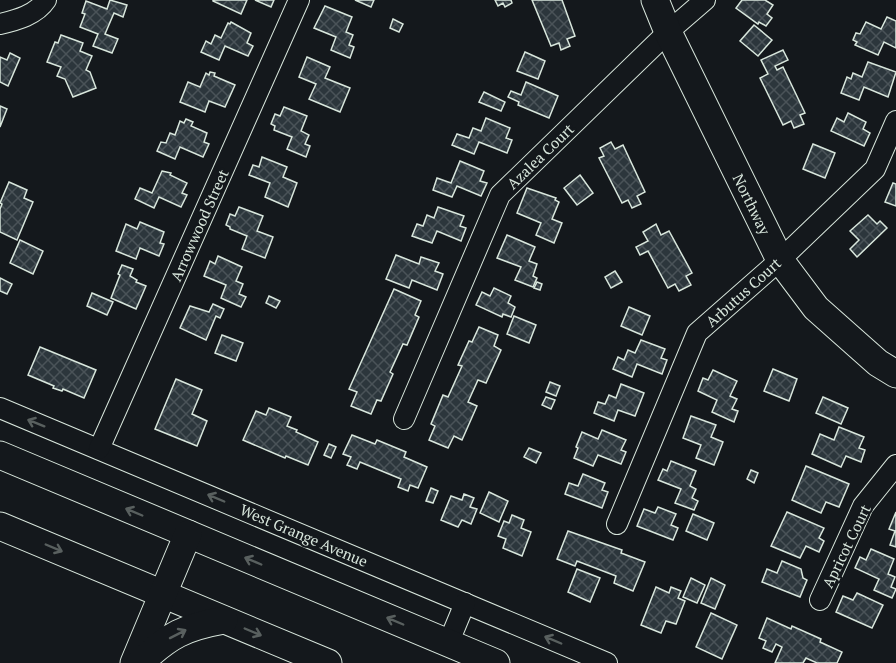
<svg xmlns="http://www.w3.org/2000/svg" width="896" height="663" font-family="'PT Serif',serif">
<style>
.building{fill:url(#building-cross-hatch);stroke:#d8e6dc;stroke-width:1.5}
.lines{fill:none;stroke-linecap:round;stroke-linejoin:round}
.street-casing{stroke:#d8e6dc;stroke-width:22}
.secondary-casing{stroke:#d8e6dc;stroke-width:29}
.street{stroke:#14181c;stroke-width:20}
.secondary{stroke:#14181c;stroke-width:27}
.oneway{stroke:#59605f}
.labels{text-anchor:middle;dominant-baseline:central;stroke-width:4.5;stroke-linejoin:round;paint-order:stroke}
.street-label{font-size:15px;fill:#d8e6dc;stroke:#14181c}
</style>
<defs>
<pattern id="building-cross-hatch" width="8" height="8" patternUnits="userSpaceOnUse" patternTransform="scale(1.5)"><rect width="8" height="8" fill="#2c363c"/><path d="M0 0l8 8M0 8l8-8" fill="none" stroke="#4a5358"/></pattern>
</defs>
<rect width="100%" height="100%" fill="#14181c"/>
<!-- building -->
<g class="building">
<path d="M 110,0 L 127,5 L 123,17 L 114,13 L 105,34 L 118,39 L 112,53 L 93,46 L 98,34 L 80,27 L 85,14 L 82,13 L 86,1 L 107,9 Z"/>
<path d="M 213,0 L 247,0 L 241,14 L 213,1 Z"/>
<path d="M 255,0 L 274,0 L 271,7 Z"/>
<path d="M 355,0 L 374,0 L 371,7 Z"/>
<path d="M 495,0 L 511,0 L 512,3 L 505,7 L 503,3 L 498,6 Z"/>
<path d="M 532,0 L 562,0 L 575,36 L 567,39 L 570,46 L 561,50 L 559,43 L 551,46 Z"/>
<path d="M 742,0 L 765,0 L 773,5 L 767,14 L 772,18 L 766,26 L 759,22 L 758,24 L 736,8 Z"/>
<path d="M 325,6 L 352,17 L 346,32 L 353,35 L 349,45 L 354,47 L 350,58 L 331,50 L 336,37 L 314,28 Z"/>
<path d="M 887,17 L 896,21 L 896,48 L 884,42 L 878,55 L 855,45 L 857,42 L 853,40 L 856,33 L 860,34 L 866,22 L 881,29 Z"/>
<path d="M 393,19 L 403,24 L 399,32 L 390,28 Z"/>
<path d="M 231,22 L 251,33 L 247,43 L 253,46 L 248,56 L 225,46 L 219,60 L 201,52 L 206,41 L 211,44 L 215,35 L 221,38 L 228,23 L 230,24 Z"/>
<path d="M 754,25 L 772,40 L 758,56 L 740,41 Z"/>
<path d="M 61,35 L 83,43 L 80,51 L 92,56 L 86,70 L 90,72 L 96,88 L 73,97 L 65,79 L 57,76 L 61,67 L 47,62 L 55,42 L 58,43 Z"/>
<path d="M 783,50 L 788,60 L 775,66 L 777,70 L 783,67 L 805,113 L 800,115 L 804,124 L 794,128 L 791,121 L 783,125 L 760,78 L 768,74 L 761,60 Z"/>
<path d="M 525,52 L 545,61 L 538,79 L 517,71 Z"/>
<path d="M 10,53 L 20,58 L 8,86 L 0,82 L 0,57 L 7,60 Z"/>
<path d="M 307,57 L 330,67 L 325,78 L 350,88 L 340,112 L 309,99 L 316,84 L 299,77 Z"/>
<path d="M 868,62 L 896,72 L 888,97 L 864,87 L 859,100 L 841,93 L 847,77 L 851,79 L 853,73 L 862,77 Z"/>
<path d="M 210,72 L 215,73 L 214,76 L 235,85 L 225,107 L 209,101 L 205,112 L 180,102 L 188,82 L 200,87 L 206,73 L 209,75 Z"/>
<path d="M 526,82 L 558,96 L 549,118 L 518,105 L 519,102 L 508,97 L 511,91 L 521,95 Z"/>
<path d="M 484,92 L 505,102 L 501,111 L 479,102 Z"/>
<path d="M 0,106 L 7,109 L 0,127 Z"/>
<path d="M 284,107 L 307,116 L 301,131 L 309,135 L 305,144 L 310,146 L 306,157 L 287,149 L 292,137 L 274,130 L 275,126 L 271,124 L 275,114 L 280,116 Z"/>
<path d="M 848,113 L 866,122 L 863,129 L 870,133 L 864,146 L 831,131 L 837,118 L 844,122 Z"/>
<path d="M 486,118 L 510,128 L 506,138 L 512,140 L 507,153 L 479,142 L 474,154 L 452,145 L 457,134 L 469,138 L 473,128 L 481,131 Z"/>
<path d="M 186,119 L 193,122 L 191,126 L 207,133 L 204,142 L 209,144 L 203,157 L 180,147 L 175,159 L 157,151 L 161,142 L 166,143 L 170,133 L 175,135 L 180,121 L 184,123 Z"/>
<path d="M 611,142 L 615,149 L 623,145 L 645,192 L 637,196 L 641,204 L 632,208 L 628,200 L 622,203 L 599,158 L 604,156 L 600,148 Z"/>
<path d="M 813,144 L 835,153 L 825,178 L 803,169 Z"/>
<path d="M 262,157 L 287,167 L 283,177 L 297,183 L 288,207 L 265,197 L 270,183 L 249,175 L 253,165 L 259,167 Z"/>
<path d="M 460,161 L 484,171 L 480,181 L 487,183 L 481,196 L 457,186 L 452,197 L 433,190 L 437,178 L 451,183 Z"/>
<path d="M 162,171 L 171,173 L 170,175 L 187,183 L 182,193 L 187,195 L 181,207 L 159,197 L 154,208 L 135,199 L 140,188 L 152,193 Z"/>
<path d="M 580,175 L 593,193 L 577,205 L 564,188 Z"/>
<path d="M 9,182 L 27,190 L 24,198 L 33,202 L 17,240 L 0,232 L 0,209 L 2,204 L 0,203 Z"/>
<path d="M 893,183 L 896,184 L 896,206 L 885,202 Z"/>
<path d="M 527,188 L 556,198 L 555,200 L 559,202 L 552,219 L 562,223 L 554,243 L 536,235 L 541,223 L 517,213 Z"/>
<path d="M 239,207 L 263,216 L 257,231 L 273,237 L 265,258 L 242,249 L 247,236 L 230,229 L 230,227 L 226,225 L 230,214 L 235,216 Z"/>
<path d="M 438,207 L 464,216 L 460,226 L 466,228 L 461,241 L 437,231 L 432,243 L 412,236 L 417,224 L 423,226 L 427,215 L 434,218 Z"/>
<path d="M 868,215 L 877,224 L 880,221 L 887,228 L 857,257 L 850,249 L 859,240 L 850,231 Z"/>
<path d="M 140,222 L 164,232 L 160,243 L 164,244 L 159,256 L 140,248 L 136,259 L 116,251 L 126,224 L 137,229 Z"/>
<path d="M 656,224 L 661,235 L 669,231 L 692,273 L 686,276 L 691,285 L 679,291 L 675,284 L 668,288 L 648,251 L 640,255 L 636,247 L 648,241 L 643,232 Z"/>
<path d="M 507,235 L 535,247 L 529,261 L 537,264 L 533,276 L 537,278 L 533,287 L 515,280 L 521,267 L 497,258 Z"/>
<path d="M 20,240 L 43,251 L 33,274 L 10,263 Z"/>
<path d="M 396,255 L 419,264 L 421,257 L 439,263 L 435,271 L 443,274 L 437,290 L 412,280 L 409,288 L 386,279 Z"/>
<path d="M 218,256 L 242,267 L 236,281 L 243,284 L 239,294 L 246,297 L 241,307 L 221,298 L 226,285 L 204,276 L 210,261 L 215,264 Z"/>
<path d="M 122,265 L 133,269 L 130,276 L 137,280 L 136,282 L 146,286 L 136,309 L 111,298 L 120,275 L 118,274 Z"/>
<path d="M 615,271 L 622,282 L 611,288 L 605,277 Z"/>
<path d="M 0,278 L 12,284 L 7,294 L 0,291 Z"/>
<path d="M 537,282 L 542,284 L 540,290 L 534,288 Z"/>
<path d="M 494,288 L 511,296 L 508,303 L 515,307 L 511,317 L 503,314 L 502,317 L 476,305 L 482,292 L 490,296 Z"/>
<path d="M 394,289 L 421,301 L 415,315 L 419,317 L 407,345 L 403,344 L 390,372 L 393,374 L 381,401 L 377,400 L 371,414 L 351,406 L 357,392 L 349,389 Z"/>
<path d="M 92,293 L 113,302 L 107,315 L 87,306 Z"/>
<path d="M 269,296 L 280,301 L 276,308 L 266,303 Z"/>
<path d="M 213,304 L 224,309 L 220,318 L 216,316 L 206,340 L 180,328 L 190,306 L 209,312 Z"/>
<path d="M 629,307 L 650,316 L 642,335 L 621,326 Z"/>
<path d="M 514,316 L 536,325 L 529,343 L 507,334 Z"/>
<path d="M 479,327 L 498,335 L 494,346 L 501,350 L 486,383 L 478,380 L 468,402 L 477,406 L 462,440 L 454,436 L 448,448 L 429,440 L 435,426 L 431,424 L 443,395 L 448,397 L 462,366 L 458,365 L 469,341 L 472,342 Z"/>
<path d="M 222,335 L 243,343 L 236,361 L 215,353 Z"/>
<path d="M 641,340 L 665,349 L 661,358 L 667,360 L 662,374 L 637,364 L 632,377 L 613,369 L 618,357 L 624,360 L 628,350 L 635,353 Z"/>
<path d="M 40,347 L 96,370 L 84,398 L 63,389 L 62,391 L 53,388 L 54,386 L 28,375 Z"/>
<path d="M 773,369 L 797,379 L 789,401 L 764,391 Z"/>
<path d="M 713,370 L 737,381 L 730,396 L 737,399 L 732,409 L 738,411 L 734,422 L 712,412 L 717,400 L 698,391 L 703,378 L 708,380 Z"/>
<path d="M 176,379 L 202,390 L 192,414 L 207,421 L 197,446 L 155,429 Z"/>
<path d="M 550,382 L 560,386 L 556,396 L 546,392 Z"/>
<path d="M 621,384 L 644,393 L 635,416 L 618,410 L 614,421 L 594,413 L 598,402 L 605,404 L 609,395 L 616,398 Z"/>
<path d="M 546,397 L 555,400 L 551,409 L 542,405 Z"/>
<path d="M 823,397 L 848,408 L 841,424 L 816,413 Z"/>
<path d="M 269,408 L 291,417 L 287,426 L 297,430 L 296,432 L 318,442 L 308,465 L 286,456 L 285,458 L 243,440 L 256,411 L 266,415 Z"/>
<path d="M 691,416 L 716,425 L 711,437 L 723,442 L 714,465 L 696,458 L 701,445 L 683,438 Z"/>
<path d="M 839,427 L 864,437 L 859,448 L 865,450 L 861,462 L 846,456 L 841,467 L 812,454 L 820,434 L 834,440 Z"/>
<path d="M 602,430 L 626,440 L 621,450 L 626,452 L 621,464 L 598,455 L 593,466 L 574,458 L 578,448 L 576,447 L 582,432 L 598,439 Z"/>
<path d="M 352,435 L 375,444 L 377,440 L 406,452 L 404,457 L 427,467 L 418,488 L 410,485 L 408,491 L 398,487 L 401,479 L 360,462 L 357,469 L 347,465 L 351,457 L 343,454 Z"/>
<path d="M 329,444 L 336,447 L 331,458 L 324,455 Z"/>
<path d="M 529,448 L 541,453 L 536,463 L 524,457 Z"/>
<path d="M 671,461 L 696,471 L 690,486 L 696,489 L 692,498 L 698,501 L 694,510 L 675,503 L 681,489 L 658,480 L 663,469 L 667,471 Z"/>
<path d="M 806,466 L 849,484 L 839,507 L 826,502 L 821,513 L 792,500 Z"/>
<path d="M 751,470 L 758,473 L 754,483 L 747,479 Z"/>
<path d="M 583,474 L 605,483 L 602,490 L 608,492 L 602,508 L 565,494 L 569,483 L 578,486 Z"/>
<path d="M 431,488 L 438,491 L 433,503 L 426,501 Z"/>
<path d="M 489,492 L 508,501 L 499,522 L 480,513 Z"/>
<path d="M 464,494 L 474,498 L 470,507 L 477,509 L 471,524 L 462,520 L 458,527 L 441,520 L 451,496 L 462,500 Z"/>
<path d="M 658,507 L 676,514 L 671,525 L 678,528 L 673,540 L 637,526 L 644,509 L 655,513 Z"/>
<path d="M 787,512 L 824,528 L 819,538 L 824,541 L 819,552 L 806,546 L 800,558 L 771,546 Z"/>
<path d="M 896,512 L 896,547 L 890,545 L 895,531 L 889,529 Z"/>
<path d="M 693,514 L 714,523 L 707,540 L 686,531 Z"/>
<path d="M 512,515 L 524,520 L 521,528 L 531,532 L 522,556 L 503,548 L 506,539 L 498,536 L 504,521 L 509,523 Z"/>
<path d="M 568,531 L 622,550 L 621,553 L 645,562 L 633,591 L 614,583 L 616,576 L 577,561 L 575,566 L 557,559 Z"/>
<path d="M 871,549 L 894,559 L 888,574 L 895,577 L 891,587 L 896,589 L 892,598 L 874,590 L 879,579 L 855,568 L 860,557 L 866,560 Z"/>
<path d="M 782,561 L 801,569 L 803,578 L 807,580 L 800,597 L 762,582 L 767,569 L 777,573 Z"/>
<path d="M 577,569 L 600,578 L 590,602 L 568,592 Z"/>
<path d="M 691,578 L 705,585 L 697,603 L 683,597 Z"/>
<path d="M 711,578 L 725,585 L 715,609 L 701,603 Z"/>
<path d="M 656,587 L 669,593 L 671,587 L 681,591 L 678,598 L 685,601 L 676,624 L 666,621 L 661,633 L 641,625 Z"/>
<path d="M 857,593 L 883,605 L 872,628 L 836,612 L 843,596 L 853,600 Z"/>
<path d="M 711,613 L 737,625 L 722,659 L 696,647 Z"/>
<path d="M 767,618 L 791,629 L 792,626 L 821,639 L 820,642 L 842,652 L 837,663 L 817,663 L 806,658 L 803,663 L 775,663 L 782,647 L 776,644 L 772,652 L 763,648 L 766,641 L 759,638 Z"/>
</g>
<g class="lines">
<defs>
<g id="street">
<path d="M 0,24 C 17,20 36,15 46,0"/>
<path d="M 0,408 L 607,663"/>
<path d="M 404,419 L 500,195 L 668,32 L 705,0"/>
<path d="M 99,449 L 299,0"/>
<path d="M 617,524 L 697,333 L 780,260 L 875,169 L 896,121"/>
<path d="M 820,600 L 863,506 L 896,465"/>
<path d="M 448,644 L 465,603"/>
</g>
<g id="secondary">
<path d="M 655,0 L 668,32 L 780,260 L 816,308 L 878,363 L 896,374"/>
<path d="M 0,455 L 496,663"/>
<path d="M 0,526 L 328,663"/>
<path d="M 134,663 L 188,534"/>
<path d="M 140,663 C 169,635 185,627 224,620"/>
</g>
</defs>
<!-- street casing -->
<use href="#street" class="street-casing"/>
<!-- secondary casing -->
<use href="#secondary" class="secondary-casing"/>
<!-- street -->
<use href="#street" class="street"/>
<!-- secondary -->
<use href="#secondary" class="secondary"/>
</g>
<!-- one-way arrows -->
<defs><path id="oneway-shaft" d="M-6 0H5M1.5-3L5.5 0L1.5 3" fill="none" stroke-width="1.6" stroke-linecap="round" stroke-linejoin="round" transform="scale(1.5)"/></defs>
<g class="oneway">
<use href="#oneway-shaft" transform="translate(36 423) rotate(-158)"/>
<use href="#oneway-shaft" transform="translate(216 498) rotate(-157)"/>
<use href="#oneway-shaft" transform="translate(134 512) rotate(-157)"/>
<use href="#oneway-shaft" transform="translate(54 548) rotate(23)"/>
<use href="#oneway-shaft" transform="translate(253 561) rotate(-157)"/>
<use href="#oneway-shaft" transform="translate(395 621) rotate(-157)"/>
<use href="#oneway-shaft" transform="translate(253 632) rotate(23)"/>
<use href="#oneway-shaft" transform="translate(178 634) rotate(-27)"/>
<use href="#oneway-shaft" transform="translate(553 640) rotate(-157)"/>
</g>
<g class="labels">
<!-- street labels -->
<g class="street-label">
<text transform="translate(540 156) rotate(-44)">Azalea Court</text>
<text transform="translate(752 204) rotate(64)">Northway</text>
<text transform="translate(199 225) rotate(-66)">Arrowwood Street</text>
<text transform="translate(743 292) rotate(-42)">Arbutus Court</text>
<text transform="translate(304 535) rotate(23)">West Grange Avenue</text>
<text transform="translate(846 546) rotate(-64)">Apricot Court</text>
</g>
</g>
</svg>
